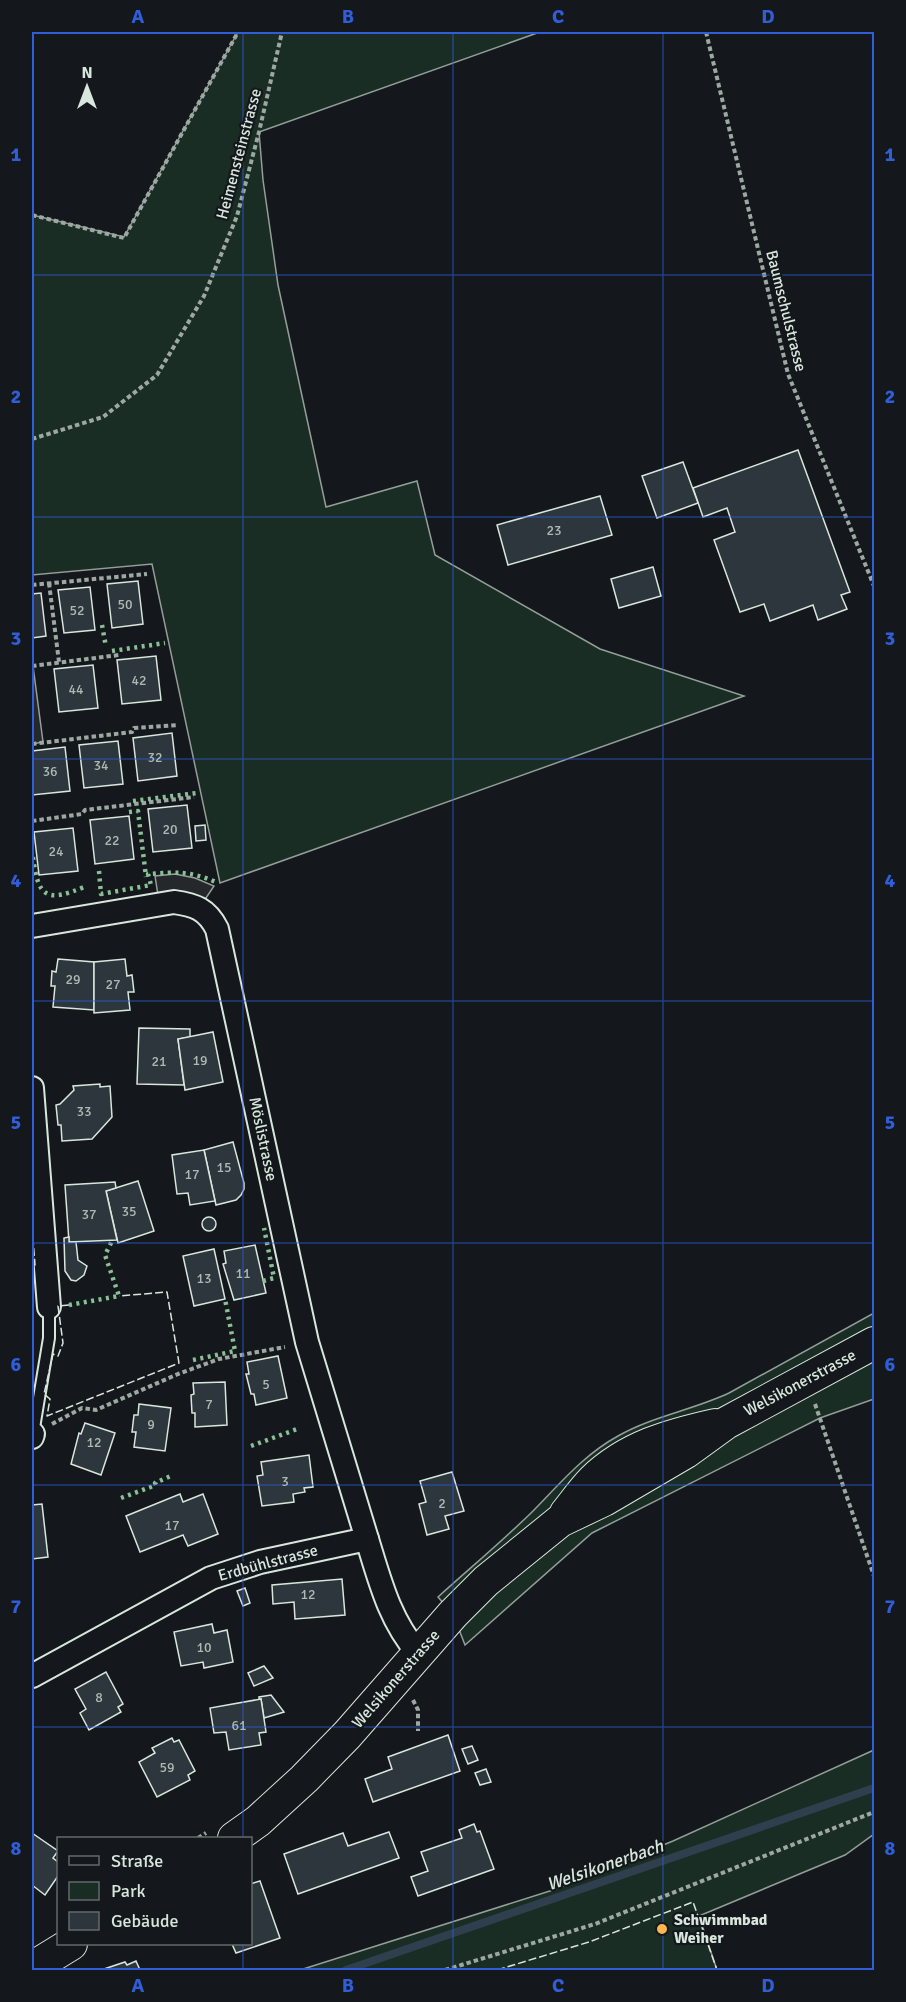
<svg xmlns="http://www.w3.org/2000/svg" width="906" height="2002" font-family="Signika,sans-serif">
<style>
.green{fill:#1a2d24;stroke:#939e99;stroke-width:1.5}
.parking{fill:#24282b;stroke:#939e99;stroke-width:1.5}
.lines{fill:none;stroke-linecap:round;stroke-linejoin:round}
.stream{stroke:#2f3f4d;stroke-width:8}
.building{fill:#2c363c;stroke:#d8e6dc;stroke-width:1.5}
.service-casing{stroke:#d8e6dc;stroke-width:14}
.minor-casing{stroke:#d8e6dc;stroke-width:26}
.secondary-casing{stroke:#d8e6dc;stroke-width:34}
.path{stroke:#9da8a2;stroke-width:4;stroke-dasharray:4.5 3;stroke-linecap:butt}
.service{stroke:#14181c;stroke-width:10}
.minor{stroke:#14181c;stroke-width:22}
.secondary{stroke:#14181c;stroke-width:32}
.hedge{stroke:#8ac095;stroke-width:4.5;stroke-dasharray:3 4.5;stroke-linecap:butt}
.fence{stroke:#d8e6dc;stroke-width:1.5;stroke-dasharray:8 3;stroke-linecap:butt}
.grid{fill:none;stroke:#305dd8;stroke-width:1.5;stroke-opacity:0.55}
.poi-dot{fill:#ffb74d;stroke:#14181c;stroke-width:2}
.labels{text-anchor:middle;dominant-baseline:central;stroke-width:4.5;stroke-linejoin:round;paint-order:stroke}
.number-label{font-size:14px;fill:#adbab4}
.street-label{font-size:16px;fill:#d8e6dc;stroke:#14181c}
.poi-label{font-size:16px;font-weight:bold;fill:#d8e6dc;stroke:#14181c;text-anchor:start}
.water-label{font-size:18px;font-style:italic;fill:#d8e6dc;stroke:#14181c}
.neatline{fill:none;stroke:#305dd8;stroke-width:2}
.grid-label{font-size:20px;text-anchor:middle;font-weight:bold;fill:#305dd8}
</style>
<rect width="100%" height="100%" fill="#14181c"/>
<!-- green -->
<g class="green">
<path d="M 238,32 L 540,32 L 259,132 L 263,180 L 278,285 L 326,507 L 417,481 L 435,555 L 600,649 L 744,696 L 220,883 L 152,564 L 32,575 L 32,215 L 124,237 Z"/>
<path d="M 874,1313 L 874,1399 L 820,1418 L 592,1533 L 465,1645 L 453,1614 L 438,1597 C 469,1569 500,1543 530,1514 C 558,1486 583,1455 618,1436 C 653,1416 693,1410 729,1393 Z"/>
<path d="M 874,1750 L 874,1834 L 845,1855 L 699,1916 L 717,1970 L 300,1970 L 553,1890 L 673,1841 Z"/>
</g>
<!-- parking -->
<g class="parking">
<path d="M 33,666 L 43,742 L 32,744 L 32,666 Z"/>
<path d="M 175,874 L 195,878 L 214,886 L 204,901 L 158,895 L 155,876 Z"/>
</g>
<g class="lines">
<!-- stream -->
<path class="stream" d="M 346,1970 L 874,1788"/>
</g>
<!-- building -->
<g class="building">
<path d="M 798,450 L 850,592 L 841,595 L 847,609 L 818,620 L 813,605 L 770,621 L 764,604 L 740,612 L 714,540 L 735,532 L 727,508 L 703,517 L 693,488 Z"/>
<path d="M 683,462 L 698,503 L 657,518 L 642,476 Z"/>
<path d="M 600,496 L 612,535 L 508,565 L 497,525 Z"/>
<path d="M 653,567 L 661,596 L 619,608 L 611,579 Z"/>
<path d="M 138,581 L 143,624 L 112,628 L 107,584 Z"/>
<path d="M 90,587 L 95,630 L 64,633 L 58,590 Z"/>
<path d="M 41,593 L 46,636 L 32,638 L 32,594 Z"/>
<path d="M 156,656 L 161,700 L 122,704 L 117,660 Z"/>
<path d="M 93,665 L 98,708 L 59,712 L 54,669 Z"/>
<path d="M 172,733 L 177,776 L 138,781 L 133,738 Z"/>
<path d="M 118,741 L 123,784 L 84,788 L 79,745 Z"/>
<path d="M 65,747 L 70,791 L 32,795 L 32,751 Z"/>
<path d="M 187,805 L 192,848 L 153,852 L 148,809 Z"/>
<path d="M 129,816 L 134,859 L 95,864 L 90,820 Z"/>
<path d="M 205,825 L 206,840 L 196,841 L 195,826 Z"/>
<path d="M 73,828 L 78,871 L 39,875 L 34,832 Z"/>
<path d="M 58,959 L 94,962 L 94,1010 L 53,1007 L 55,986 L 51,986 L 52,971 L 56,972 Z"/>
<path d="M 125,959 L 127,976 L 132,975 L 134,992 L 128,992 L 130,1010 L 94,1013 L 94,962 Z"/>
<path d="M 139,1028 L 190,1029 L 190,1037 L 178,1039 L 184,1085 L 137,1084 Z"/>
<path d="M 213,1032 L 223,1082 L 185,1090 L 178,1039 Z"/>
<path d="M 100,1084 L 100,1087 L 110,1086 L 112,1117 L 92,1139 L 62,1141 L 61,1125 L 58,1125 L 56,1105 L 60,1104 L 74,1090 L 73,1086 Z"/>
<path d="M 233,1142 L 244,1183 L 244,1189 L 241,1195 L 236,1200 L 216,1205 L 204,1150 Z"/>
<path d="M 204,1150 L 215,1201 L 190,1205 L 188,1193 L 177,1194 L 172,1155 Z"/>
<path d="M 138,1181 L 154,1231 L 118,1243 L 106,1191 Z"/>
<path d="M 115,1182 L 116,1188 L 106,1191 L 117,1240 L 69,1242 L 65,1185 Z"/>
<circle cx="209" cy="1224" r="7"/>
<path d="M 69,1237 L 69,1242 L 76,1242 L 78,1260 L 87,1266 L 84,1275 L 76,1281 L 71,1280 L 65,1271 L 64,1238 Z"/>
<path d="M 255,1245 L 266,1293 L 234,1300 L 223,1264 L 226,1263 L 224,1251 Z"/>
<path d="M 214,1249 L 225,1299 L 194,1306 L 183,1256 Z"/>
<path d="M 278,1356 L 287,1398 L 256,1405 L 254,1394 L 251,1394 L 246,1374 L 249,1374 L 247,1362 Z"/>
<path d="M 225,1382 L 227,1425 L 195,1427 L 195,1413 L 192,1413 L 191,1395 L 194,1394 L 193,1383 Z"/>
<path d="M 139,1404 L 171,1408 L 165,1451 L 134,1447 L 136,1432 L 132,1432 L 134,1415 L 138,1415 Z"/>
<path d="M 85,1423 L 115,1433 L 101,1475 L 71,1464 L 79,1433 L 81,1434 Z"/>
<path d="M 309,1455 L 313,1487 L 304,1488 L 305,1492 L 293,1494 L 294,1502 L 262,1506 L 257,1476 L 263,1475 L 261,1462 Z"/>
<path d="M 452,1472 L 464,1511 L 445,1516 L 449,1529 L 427,1535 L 419,1504 L 426,1502 L 420,1481 Z"/>
<path d="M 180,1494 L 183,1502 L 203,1494 L 218,1534 L 188,1546 L 183,1535 L 140,1552 L 126,1516 Z"/>
<path d="M 42,1504 L 48,1557 L 32,1559 L 32,1505 Z"/>
<path d="M 342,1579 L 345,1615 L 295,1619 L 294,1602 L 273,1604 L 272,1585 Z"/>
<path d="M 245,1588 L 250,1603 L 243,1606 L 237,1591 Z"/>
<path d="M 212,1624 L 214,1633 L 227,1630 L 233,1662 L 204,1668 L 203,1662 L 181,1666 L 174,1632 Z"/>
<path d="M 264,1666 L 273,1678 L 254,1686 L 248,1673 Z"/>
<path d="M 106,1672 L 123,1704 L 118,1707 L 121,1712 L 89,1730 L 80,1713 L 86,1709 L 75,1689 Z"/>
<path d="M 271,1695 L 284,1712 L 264,1718 L 261,1699 L 259,1700 L 259,1697 Z"/>
<path d="M 261,1699 L 266,1732 L 259,1733 L 261,1745 L 229,1750 L 226,1732 L 214,1733 L 210,1708 Z"/>
<path d="M 448,1735 L 460,1771 L 373,1802 L 365,1779 L 392,1769 L 388,1757 Z"/>
<path d="M 172,1738 L 174,1742 L 179,1740 L 195,1771 L 188,1775 L 190,1780 L 157,1797 L 139,1762 L 155,1753 L 152,1748 Z"/>
<path d="M 472,1746 L 478,1760 L 468,1764 L 462,1749 Z"/>
<path d="M 486,1769 L 491,1782 L 480,1785 L 475,1773 Z"/>
<path d="M 474,1824 L 477,1832 L 480,1831 L 494,1869 L 418,1896 L 411,1877 L 428,1871 L 421,1852 L 462,1838 L 459,1830 Z"/>
<path d="M 389,1832 L 399,1858 L 298,1894 L 284,1854 L 343,1833 L 348,1846 Z"/>
<path d="M 32,1833 L 58,1851 L 53,1858 L 58,1862 L 58,1876 L 45,1895 L 32,1885 Z"/>
<path d="M 260,1881 L 280,1938 L 236,1953 L 232,1944 L 250,1944 L 250,1884 Z"/>
<path d="M 136,1961 L 140,1970 L 101,1970 L 125,1962 L 127,1965 Z"/>
</g>
<g class="lines">
<defs>
<path id="service" d="M 33,1434 L 49,1338 L 49,1307"/>
<g id="minor">
<path d="M 32,926 L 174,902 C 195,905 207,909 217,929 L 307,1342 L 367,1539"/>
<path d="M 32,1088 L 49,1307"/>
<path d="M 32,1437 L 33,1434"/>
<path d="M 32,1676 L 211,1578 L 260,1562 L 367,1539 C 380,1581 389,1619 418,1653"/>
</g>
<g id="secondary">
<path d="M 566,1513 C 575,1502 583,1490 593,1480 C 627,1447 670,1435 715,1425"/>
<path d="M 234,1838 L 258,1821 L 304,1779 L 347,1735 L 453,1614 L 486,1581 L 560,1521 L 604,1500 L 686,1452 L 726,1423 L 874,1343"/>
<path d="M 32,1968 L 71,1944"/>
</g>
</defs>
<!-- service casing -->
<use href="#service" class="service-casing"/>
<!-- minor casing -->
<use href="#minor" class="minor-casing"/>
<!-- secondary casing -->
<use href="#secondary" class="secondary-casing"/>
<!-- path -->
<g class="path">
<path d="M 706,32 L 788,374 L 874,586"/>
<path d="M 32,215 L 124,238 L 238,32"/>
<path d="M 32,439 L 103,417 L 157,375 L 204,296 L 237,216 L 259,132 L 282,32"/>
<path d="M 49,583 L 59,662"/>
<path d="M 32,585 L 147,574"/>
<path d="M 32,666 L 119,655"/>
<path d="M 32,744 L 132,732 L 134,728 L 178,725"/>
<path d="M 32,821 L 82,814 L 85,810 L 194,797"/>
<path d="M 815,1404 L 874,1576"/>
<path d="M 52,1424 L 82,1408 L 96,1410 L 178,1374 L 219,1359 L 285,1347"/>
<path d="M 413,1700 L 418,1710 L 418,1731"/>
<path d="M 198,1838 L 206,1833"/>
<path d="M 445,1970 L 595,1924 L 874,1812"/>
</g>
<!-- service -->
<use href="#service" class="service"/>
<!-- minor -->
<use href="#minor" class="minor"/>
<!-- secondary -->
<use href="#secondary" class="secondary"/>
<!-- hedge -->
<g class="hedge">
<path d="M 102,625 L 106,647"/>
<path d="M 112,651 L 165,643"/>
<path d="M 133,801 L 197,793"/>
<path d="M 129,812 L 138,811 L 146,877"/>
<path d="M 33,857 C 38,897 46,903 84,887"/>
<path d="M 99,871 L 101,894 L 151,885 L 148,874 C 178,872 189,871 216,882"/>
<path d="M 263,1281 L 274,1278 L 264,1228"/>
<path d="M 69,1305 L 119,1296 L 105,1255 L 112,1241"/>
<path d="M 193,1360 L 235,1351 L 225,1299"/>
<path d="M 251,1446 L 300,1428"/>
<path d="M 121,1498 L 156,1485 L 155,1483 L 173,1475"/>
</g>
<!-- fence -->
<g class="fence">
<path d="M 32,1226 L 35,1265 L 32,1264"/>
<path d="M 69,1305 L 58,1306 L 63,1343 L 58,1356 L 53,1354 L 44,1394 L 50,1399 L 47,1416 L 179,1363 L 167,1292 L 119,1296"/>
<path d="M 497,1970 L 589,1942 L 693,1902 L 717,1970"/>
</g>
</g>
<!-- grid -->
<path class="grid" d="M 243,32 L 243,1838M 453,32 L 453,1970M 663,32 L 663,1970M 32,275 L 874,275M 32,517 L 874,517M 32,759 L 874,759M 32,1001 L 874,1001M 32,1243 L 874,1243M 32,1485 L 874,1485M 32,1727 L 874,1727M 243,1944 L 243,1970"/>
<!-- markers -->
<circle class="poi-dot" cx="662" cy="1929" r="6"/>
<g class="labels">
<!-- number labels -->
<g class="number-label">
<text x="554" y="530">23</text>
<text x="125" y="604">50</text>
<text x="77" y="610">52</text>
<text x="139" y="680">42</text>
<text x="76" y="689">44</text>
<text x="155" y="757">32</text>
<text x="101" y="765">34</text>
<text x="50" y="771">36</text>
<text x="170" y="829">20</text>
<text x="112" y="840">22</text>
<text x="56" y="851">24</text>
<text x="73" y="979">29</text>
<text x="113" y="984">27</text>
<text x="200" y="1060">19</text>
<text x="159" y="1061">21</text>
<text x="84" y="1111">33</text>
<text x="224" y="1167">15</text>
<text x="192" y="1174">17</text>
<text x="129" y="1211">35</text>
<text x="89" y="1214">37</text>
<text x="243" y="1273">11</text>
<text x="204" y="1278">13</text>
<text x="266" y="1384">5</text>
<text x="209" y="1404">7</text>
<text x="151" y="1424">9</text>
<text x="94" y="1442">12</text>
<text x="285" y="1481">3</text>
<text x="442" y="1503">2</text>
<text x="172" y="1525">17</text>
<text x="308" y="1594">12</text>
<text x="204" y="1647">10</text>
<text x="99" y="1697">8</text>
<text x="239" y="1725">61</text>
<text x="167" y="1767">59</text>
</g>
<!-- street labels -->
<g class="street-label">
<text transform="translate(239 154) rotate(-75)">Heimensteinstrasse</text>
<text transform="translate(786 311) rotate(76)">Baumschulstrasse</text>
<text transform="translate(263 1139) rotate(78)">Möslistrasse</text>
<text transform="translate(800 1383) rotate(-28)">Welsikonerstrasse</text>
<text transform="translate(268 1563) rotate(-15)">Erdbühlstrasse</text>
<text transform="translate(396 1679) rotate(-49)">Welsikonerstrasse</text>
</g>
<!-- poi labels -->
<g class="poi-label">
<text x="674" y="1920">Schwimmbad<tspan x="674" dy="18">Weiher</tspan></text>
</g>
<!-- water labels -->
<g class="water-label">
<text transform="translate(605 1865) rotate(-19)">Welsikonerbach</text>
</g>
</g>
<!-- border -->
<rect width="906" height="2002" fill="none" stroke="#14181c" stroke-width="66"/>
<!-- legend -->
<rect x="57" y="1837" width="195" height="108" fill="#14181c" stroke="#626a69" stroke-width="1.5"/>
<rect x="69" y="1856" width="30" height="9" fill="#14181c" stroke="#626a69" stroke-width="1.5"/>
<text x="111" y="1867" font-size="18" fill="#d8e6dc">Straße</text>
<rect x="69" y="1882" width="30" height="18" fill="#1a2d24" stroke="#626a69" stroke-width="1.5"/>
<text x="111" y="1897" font-size="18" fill="#d8e6dc">Park</text>
<rect x="69" y="1912" width="30" height="18" fill="#2c363c" stroke="#626a69" stroke-width="1.5"/>
<text x="111" y="1927" font-size="18" fill="#d8e6dc">Gebäude</text>
<!-- north arrow -->
<g transform="translate(87 87)" stroke="#14181c" stroke-width="4.5" paint-order="stroke">
<path d="M0-4.5L10 22L0 15L-10 22Z" fill="#d8e6dc"/>
<text y="-9" font-size="16" font-weight="bold" text-anchor="middle" fill="#d8e6dc">N</text>
</g>
<rect x="33" y="33" width="840" height="1936" class="neatline"/>
<g class="grid-label">
<text x="138" y="23">A</text>
<text x="348" y="23">B</text>
<text x="558" y="23">C</text>
<text x="768" y="23">D</text>
<text x="16" y="161">1</text>
<text x="890" y="161">1</text>
<text x="16" y="403">2</text>
<text x="890" y="403">2</text>
<text x="16" y="645">3</text>
<text x="890" y="645">3</text>
<text x="16" y="887">4</text>
<text x="890" y="887">4</text>
<text x="16" y="1129">5</text>
<text x="890" y="1129">5</text>
<text x="16" y="1371">6</text>
<text x="890" y="1371">6</text>
<text x="16" y="1613">7</text>
<text x="890" y="1613">7</text>
<text x="16" y="1855">8</text>
<text x="890" y="1855">8</text>
<text x="138" y="1992">A</text>
<text x="348" y="1992">B</text>
<text x="558" y="1992">C</text>
<text x="768" y="1992">D</text>
</g>
</svg>
